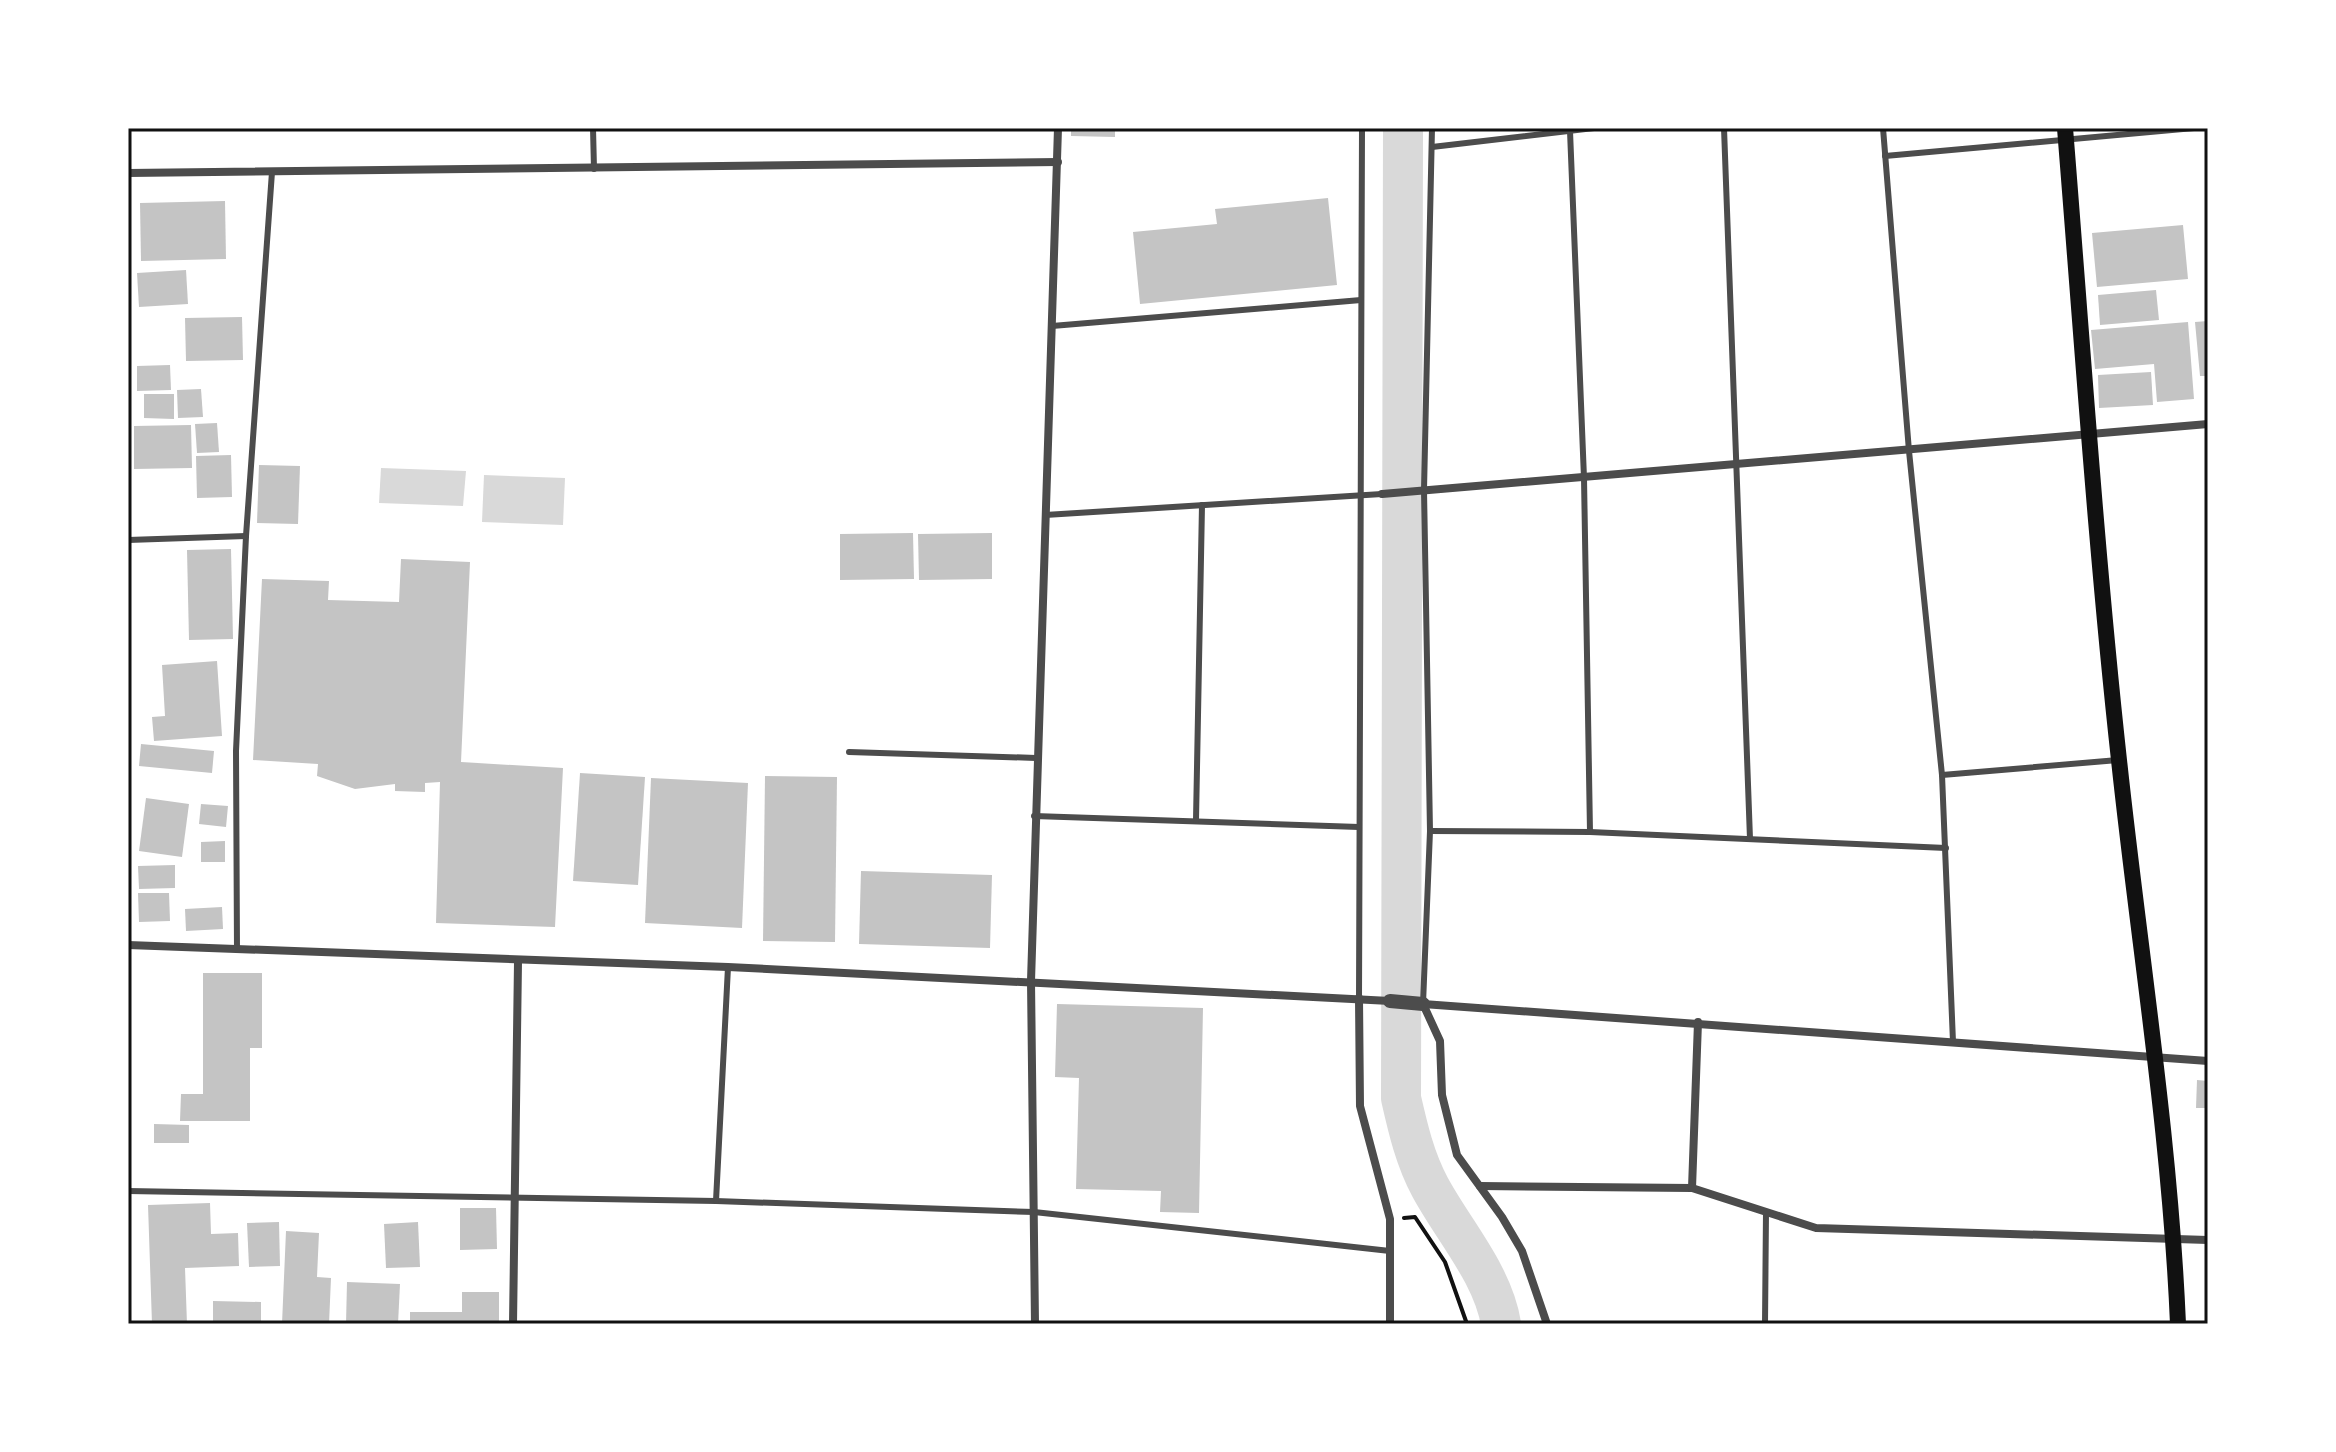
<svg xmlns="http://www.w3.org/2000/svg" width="2336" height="1452" font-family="'PT Serif',serif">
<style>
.water{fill:#d9d9d9}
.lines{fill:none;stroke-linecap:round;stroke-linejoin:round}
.river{stroke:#d9d9d9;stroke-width:40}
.building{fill:#c4c4c4}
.path{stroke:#111;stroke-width:4}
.service{stroke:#4c4c4c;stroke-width:6}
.minor{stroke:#4c4c4c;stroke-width:8}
.tertiary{stroke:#4c4c4c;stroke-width:14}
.secondary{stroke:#111;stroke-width:16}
.neatline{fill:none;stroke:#111;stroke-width:3}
</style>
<rect width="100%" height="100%" fill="#fff"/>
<!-- water -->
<g class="water">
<path d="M 381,468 L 466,471 L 463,506 L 379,503 Z"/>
<path d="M 484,475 L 565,478 L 563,525 L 482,522 Z"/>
</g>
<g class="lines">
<!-- river -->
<path class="river" d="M 1403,128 L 1401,1098 C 1408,1129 1415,1159 1430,1187 C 1453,1230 1493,1274 1501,1324"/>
</g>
<!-- building -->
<g class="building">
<path d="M 1071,128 L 1115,128 L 1115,137 L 1071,136 Z"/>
<path d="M 1328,198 L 1337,285 L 1140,304 L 1133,232 L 1217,224 L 1215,209 Z"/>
<path d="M 225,201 L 226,259 L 141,261 L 140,203 Z"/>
<path d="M 2183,225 L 2188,279 L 2097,287 L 2092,233 Z"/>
<path d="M 186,270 L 188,304 L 139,307 L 137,273 Z"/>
<path d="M 2156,290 L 2159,320 L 2100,325 L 2098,295 Z"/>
<path d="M 242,317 L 243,360 L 186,361 L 185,318 Z"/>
<path d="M 2208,321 L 2208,376 L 2200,376 L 2195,322 Z"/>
<path d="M 2188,322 L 2194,399 L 2157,402 L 2154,364 L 2095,369 L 2091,330 Z"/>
<path d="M 170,365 L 171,390 L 137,391 L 137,366 Z"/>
<path d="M 2151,372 L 2153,405 L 2099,408 L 2098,375 Z"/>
<path d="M 201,389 L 203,417 L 178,418 L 177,390 Z"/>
<path d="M 144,394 L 174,394 L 174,419 L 144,418 Z"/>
<path d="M 217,423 L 219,452 L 197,453 L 195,424 Z"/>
<path d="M 191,425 L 192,468 L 134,469 L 134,426 Z"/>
<path d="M 231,455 L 232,497 L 197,498 L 196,456 Z"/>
<path d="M 259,465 L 300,466 L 298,524 L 257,523 Z"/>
<path d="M 913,533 L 914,579 L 840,580 L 840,534 Z"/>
<path d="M 992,533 L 992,579 L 919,580 L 918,534 Z"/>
<path d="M 231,549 L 233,639 L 189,640 L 187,550 Z"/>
<path d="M 401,559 L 470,562 L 461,762 L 563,768 L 555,927 L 436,923 L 440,782 L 425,783 L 425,792 L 395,791 L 395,784 L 355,789 L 317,776 L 318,764 L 253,760 L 262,579 L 329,581 L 328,600 L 399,602 Z"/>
<path d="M 217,661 L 222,736 L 154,741 L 152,717 L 165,716 L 162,665 Z"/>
<path d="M 141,744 L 214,751 L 212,773 L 139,766 Z"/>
<path d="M 580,773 L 645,777 L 638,885 L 573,881 Z"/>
<path d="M 765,776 L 837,777 L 835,942 L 763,941 Z"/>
<path d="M 651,778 L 748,783 L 742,928 L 645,923 Z"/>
<path d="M 146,798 L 189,804 L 182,857 L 139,851 Z"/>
<path d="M 201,804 L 228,806 L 226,827 L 199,824 Z"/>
<path d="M 225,841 L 225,862 L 201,862 L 201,842 Z"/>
<path d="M 175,865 L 175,888 L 139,889 L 138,866 Z"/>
<path d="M 861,871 L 992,875 L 990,948 L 859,944 Z"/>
<path d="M 138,893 L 169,893 L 170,921 L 139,922 Z"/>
<path d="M 222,907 L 223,929 L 186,931 L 185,909 Z"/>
<path d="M 203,973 L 262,973 L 262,1048 L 250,1048 L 250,1121 L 180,1121 L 181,1094 L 203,1094 Z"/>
<path d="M 1057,1004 L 1203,1008 L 1199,1213 L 1160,1212 L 1161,1191 L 1076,1189 L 1079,1078 L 1055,1077 Z"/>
<path d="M 2197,1080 L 2208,1081 L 2208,1108 L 2196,1108 Z"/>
<path d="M 154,1124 L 189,1125 L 189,1143 L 154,1143 Z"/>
<path d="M 210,1203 L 211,1234 L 238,1233 L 239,1266 L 185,1268 L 187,1324 L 152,1324 L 148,1205 Z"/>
<path d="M 460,1208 L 496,1208 L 497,1249 L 460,1250 Z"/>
<path d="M 279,1222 L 280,1266 L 249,1267 L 247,1223 Z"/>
<path d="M 418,1222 L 420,1267 L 386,1268 L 384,1224 Z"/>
<path d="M 286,1231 L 319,1233 L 317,1277 L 331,1278 L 329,1324 L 282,1324 Z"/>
<path d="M 347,1282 L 400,1284 L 398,1324 L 346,1324 Z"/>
<path d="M 462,1292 L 499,1292 L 499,1324 L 410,1324 L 410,1312 L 462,1312 Z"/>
<path d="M 213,1301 L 261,1302 L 261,1324 L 213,1324 Z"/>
</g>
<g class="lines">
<!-- path -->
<path class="path" d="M 1404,1218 L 1415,1217 L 1445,1262 L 1467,1324"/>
<!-- service -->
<g class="service">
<path d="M 593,128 L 594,169"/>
<path d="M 1724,128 L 1750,839"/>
<path d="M 1883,128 L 1909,451 L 1942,775 L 1953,1042"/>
<path d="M 1570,131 L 1584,478 L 1590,832"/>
<path d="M 1432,147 L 1594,128"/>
<path d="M 1885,156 L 2194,128"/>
<path d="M 1052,326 L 1361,300"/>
<path d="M 1045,515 L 1382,494"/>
<path d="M 128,540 L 246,536"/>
<path d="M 849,752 L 1036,758"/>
<path d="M 1942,775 L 2118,760"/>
<path d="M 1034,816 L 1359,827"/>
<path d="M 1196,820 L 1202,505"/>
<path d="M 1430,831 L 1590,832 L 1946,848"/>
<path d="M 237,950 L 236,751 L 246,536 L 272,172"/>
<path d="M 1359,998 L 1362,128"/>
<path d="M 1423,1004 L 1430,831 L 1424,490 L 1432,128"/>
<path d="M 128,1191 L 716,1201 L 1034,1212 L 1390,1251"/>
<path d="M 716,1201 L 728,967"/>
<path d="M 1765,1324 L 1766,1212"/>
</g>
<!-- minor -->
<g class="minor">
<path d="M 128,173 L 1058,162"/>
<path d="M 1382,494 L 2208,424"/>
<path d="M 128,945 L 728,967 L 1390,1001"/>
<path d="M 1359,998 L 1360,1106 L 1390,1219 L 1390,1324"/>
<path d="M 1480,1186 L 1692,1188 L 1816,1228 L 2208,1240"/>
<path d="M 1692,1188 L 1698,1022"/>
<path d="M 513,1324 L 518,962"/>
<path d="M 1035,1324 L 1031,981 L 1058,128"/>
<path d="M 1547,1324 L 1522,1251 L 1502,1217 L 1457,1155 L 1442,1095 L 1440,1041 L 1423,1004 L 2208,1061"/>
</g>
<!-- tertiary -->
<path class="tertiary" d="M 1390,1001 L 1423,1004"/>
<!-- secondary -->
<path class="secondary" d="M 2065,128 C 2082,339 2096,550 2119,760 C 2139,948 2170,1134 2178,1324"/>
</g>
<!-- border -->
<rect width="2336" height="1452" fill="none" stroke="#ffffff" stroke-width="260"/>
<rect x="130" y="130" width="2076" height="1192" class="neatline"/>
</svg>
